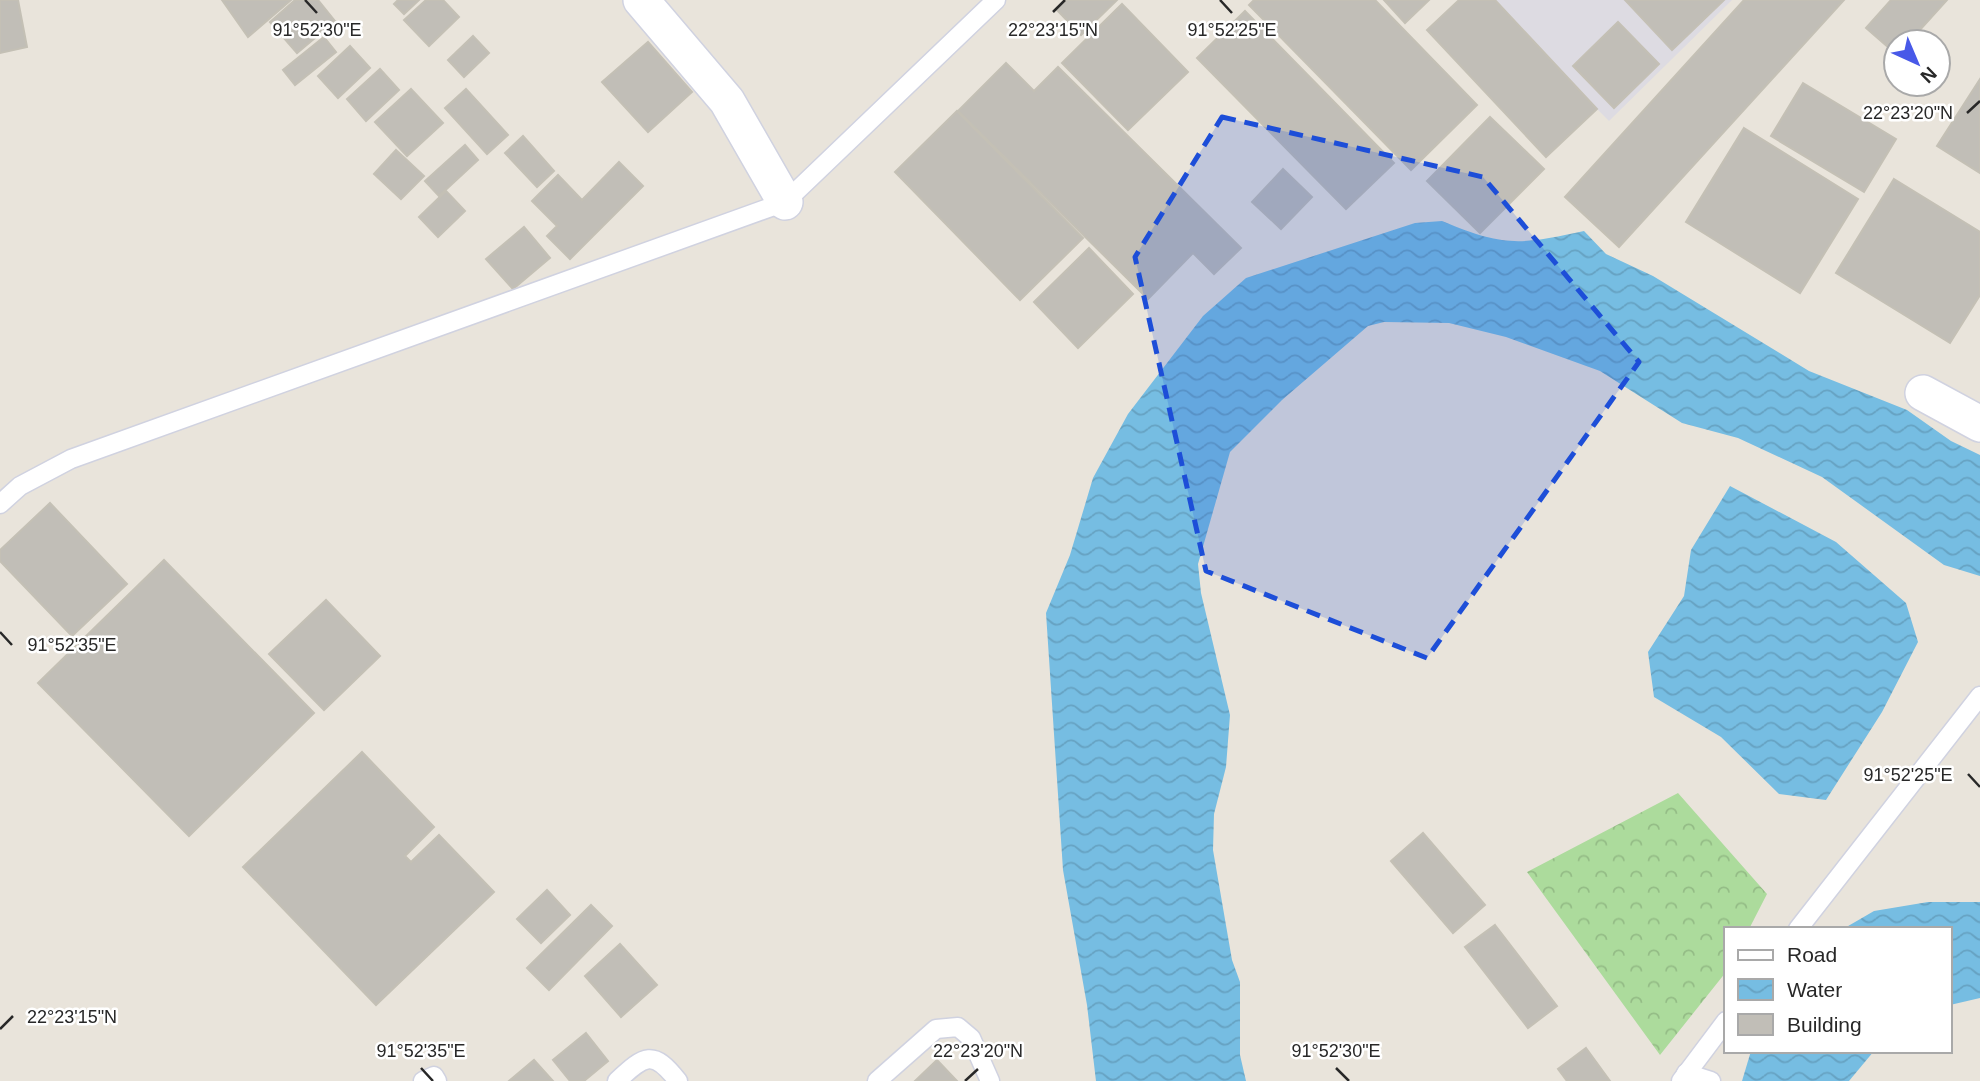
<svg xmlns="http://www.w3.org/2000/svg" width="1980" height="1081" font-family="Helvetica,sans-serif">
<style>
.industrial{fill:#dddbe2}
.forest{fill:url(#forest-crowns)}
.water{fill:url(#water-waves)}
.building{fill:#c1beb7;stroke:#c4c0b5;stroke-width:2}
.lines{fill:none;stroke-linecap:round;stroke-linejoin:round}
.lane-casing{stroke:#d0d2e0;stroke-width:21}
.street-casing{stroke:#d0d2e0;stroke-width:38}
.lane{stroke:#fff;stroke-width:18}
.street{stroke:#fff;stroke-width:35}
.marked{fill:#1d4ed8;fill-opacity:0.2;stroke:#1d4ed8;stroke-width:5;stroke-dasharray:14 9;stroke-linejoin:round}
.ticks{fill:none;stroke:#282828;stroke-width:2.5}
.ticks-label{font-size:18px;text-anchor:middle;fill:#282828;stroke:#fff;stroke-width:5;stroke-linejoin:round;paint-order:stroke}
</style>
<defs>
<pattern id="forest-crowns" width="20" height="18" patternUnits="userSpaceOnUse" patternTransform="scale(1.75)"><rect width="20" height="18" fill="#acdb9c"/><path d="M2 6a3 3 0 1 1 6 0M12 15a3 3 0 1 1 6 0" fill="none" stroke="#94bc86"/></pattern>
<pattern id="water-waves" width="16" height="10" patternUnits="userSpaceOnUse" patternTransform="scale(1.75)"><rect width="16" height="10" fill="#76bde2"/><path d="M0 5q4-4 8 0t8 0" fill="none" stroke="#66a2c2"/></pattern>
</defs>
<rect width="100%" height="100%" fill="#e9e4db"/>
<!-- industrial -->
<path class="industrial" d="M 1489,0 L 1732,0 L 1609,121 Z"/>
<!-- forest -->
<path class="forest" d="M 1678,793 L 1767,894 L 1749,929 L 1726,929 L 1726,972 L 1660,1055 L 1527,872 Z"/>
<!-- water -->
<g class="water">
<path d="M 1442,221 C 1504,247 1520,245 1584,231 L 1606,254 L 1653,276 L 1809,371 L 1907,410 L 1951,441 L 1980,455 L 1980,576 L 1944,565 L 1822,477 L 1738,438 L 1682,423 L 1600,371 L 1506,337 L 1449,323 L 1384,322 L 1368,326 L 1282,400 L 1230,452 L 1198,564 L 1201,593 L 1230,715 L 1226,767 L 1214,814 L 1213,850 L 1232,960 L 1240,982 L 1240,1055 L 1246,1081 L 1096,1081 L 1087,1005 L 1063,870 L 1046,613 L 1070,555 L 1093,478 L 1128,414 L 1203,316 L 1246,278 L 1415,223 Z"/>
<path d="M 1730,486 L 1836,542 L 1906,603 L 1918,642 L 1882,712 L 1826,800 L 1779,794 L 1721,737 L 1654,697 L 1648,652 L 1684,596 L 1691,550 Z"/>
<path d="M 1928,902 L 1980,902 L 1980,998 L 1950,1005 L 1950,929 L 1843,929 L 1874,911 Z"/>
<path d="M 1751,1051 L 1874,1051 L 1849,1081 L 1742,1081 Z"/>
</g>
<!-- building -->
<g class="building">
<path d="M 0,0 L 18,0 L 27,47 L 0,53 Z"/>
<path d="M 222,0 L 291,0 L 248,37 Z"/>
<path d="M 295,0 L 318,0 L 335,21 L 297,53 L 270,22 Z"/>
<path d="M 398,0 L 419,0 L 404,14 L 394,4 Z"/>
<path d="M 426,0 L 443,0 L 459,17 L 429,46 L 404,20 Z"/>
<path d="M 1066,0 L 1117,0 L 1081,35 L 1056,9 Z"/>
<path d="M 1254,0 L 1375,0 L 1477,105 L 1411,170 L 1249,5 Z"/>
<path d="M 1384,0 L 1429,0 L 1405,23 Z"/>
<path d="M 1459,0 L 1495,0 L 1597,109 L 1546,157 L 1427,30 Z"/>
<path d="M 1625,0 L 1724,0 L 1672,50 Z"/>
<path d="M 1744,0 L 1844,0 L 1619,247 L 1565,197 Z"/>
<path d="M 1891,0 L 1947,0 L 1909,42 L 1896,42 L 1896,54 L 1866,28 Z"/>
<path d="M 1122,4 L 1188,72 L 1128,130 L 1062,63 Z"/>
<path d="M 1245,11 L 1394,163 L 1346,209 L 1197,58 Z"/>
<path d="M 1618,22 L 1659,64 L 1614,108 L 1573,66 Z"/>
<path d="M 473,36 L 489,53 L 464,77 L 448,60 Z"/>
<path d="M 324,37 L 336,52 L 295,85 L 283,70 Z"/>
<path d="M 648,42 L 692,92 L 648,132 L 602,82 Z"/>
<path d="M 350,46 L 370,68 L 338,98 L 318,76 Z"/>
<path d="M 1006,63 L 1034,91 L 1058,67 L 1241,248 L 1214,274 L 1193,253 L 1148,299 L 958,111 Z"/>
<path d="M 380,69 L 399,90 L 366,121 L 347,99 Z"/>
<path d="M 1980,79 L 1980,173 L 1937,146 Z"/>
<path d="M 1803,83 L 1896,139 L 1864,192 L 1771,136 Z"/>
<path d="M 411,89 L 443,123 L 407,156 L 375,122 Z"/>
<path d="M 466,89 L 508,135 L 487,154 L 445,108 Z"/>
<path d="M 957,111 L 1083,238 L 1020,300 L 895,172 Z"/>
<path d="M 1490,117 L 1544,169 L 1480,233 L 1427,181 Z"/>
<path d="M 1744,128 L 1858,199 L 1800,293 L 1686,222 Z"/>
<path d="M 523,136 L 554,171 L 537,187 L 505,153 Z"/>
<path d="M 465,145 L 478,160 L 439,196 L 425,181 Z"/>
<path d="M 396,150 L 424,176 L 401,199 L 374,174 Z"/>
<path d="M 619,162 L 643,186 L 570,259 L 547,236 L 557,226 L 532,201 L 558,175 L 582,200 Z"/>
<path d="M 1283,169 L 1312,197 L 1281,229 L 1252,202 Z"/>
<path d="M 1894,179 L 1980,232 L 1980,295 L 1950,343 L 1836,273 Z"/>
<path d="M 446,191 L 465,211 L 438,237 L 419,217 Z"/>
<path d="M 524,227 L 550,258 L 513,289 L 486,259 Z"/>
<path d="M 1089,248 L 1133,294 L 1078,348 L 1034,302 Z"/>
<path d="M 50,503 L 127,584 L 72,636 L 0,561 L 0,550 Z"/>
<path d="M 164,560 L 314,713 L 189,836 L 38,683 Z"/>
<path d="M 326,600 L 380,656 L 324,710 L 269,654 Z"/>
<path d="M 362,752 L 434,827 L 405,856 L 411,862 L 439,835 L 494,892 L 376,1005 L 243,867 Z"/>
<path d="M 1423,833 L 1485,905 L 1453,933 L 1391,861 Z"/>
<path d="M 547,890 L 570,915 L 541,943 L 517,919 Z"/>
<path d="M 591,905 L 612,926 L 549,990 L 527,968 Z"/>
<path d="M 1495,925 L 1557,1006 L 1528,1028 L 1465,947 Z"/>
<path d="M 620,944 L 657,985 L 621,1017 L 585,976 Z"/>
<path d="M 586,1033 L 608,1061 L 584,1081 L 570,1081 L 553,1060 Z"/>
<path d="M 1586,1048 L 1610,1081 L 1567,1081 L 1558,1069 Z"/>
<path d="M 534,1060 L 553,1081 L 509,1081 Z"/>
<path d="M 937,1060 L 957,1081 L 915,1081 Z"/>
</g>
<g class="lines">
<defs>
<g id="lane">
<path d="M 0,504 L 20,486 L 71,459 L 785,202 L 996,0"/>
<path d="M 1798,929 L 1980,696"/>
<path d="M 1686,1073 L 1711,1081"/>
<path d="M 423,1081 L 434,1076 L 437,1081"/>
<path d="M 617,1081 C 645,1055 653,1049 678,1081"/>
<path d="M 877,1081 L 936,1029 L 958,1027 L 971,1038 L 990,1081"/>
<path d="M 1681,1081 L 1726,1021"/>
</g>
<g id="street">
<path d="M 641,0 L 727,101 L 785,202"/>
<path d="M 1923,393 L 1980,424"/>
</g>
</defs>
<!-- lane casing -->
<use href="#lane" class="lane-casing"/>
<!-- street casing -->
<use href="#street" class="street-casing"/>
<!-- lane -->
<use href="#lane" class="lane"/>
<!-- street -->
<use href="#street" class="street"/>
</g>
<!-- marked area -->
<path class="marked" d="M 1222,117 L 1483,177 L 1639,362 L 1427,658 L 1206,571 L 1135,257 Z"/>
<!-- ticks -->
<path class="ticks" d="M 305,0 L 317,13M 1220,0 L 1232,13M 1053,12 L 1065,0M 1967,113 L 1980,101M 0,632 L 12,645M 1968,774 L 1980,787M 0,1029 L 13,1016M 421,1068 L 433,1081M 1336,1068 L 1349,1081M 965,1081 L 978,1069"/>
<g class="ticks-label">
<text x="1053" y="36">22°23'15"N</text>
<text x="317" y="36">91°52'30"E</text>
<text x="1232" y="36">91°52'25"E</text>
<text x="1908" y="119">22°23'20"N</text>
<text x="72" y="651">91°52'35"E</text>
<text x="1908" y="781">91°52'25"E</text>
<text x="72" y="1023">22°23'15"N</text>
<text x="421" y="1057">91°52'35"E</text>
<text x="1336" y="1057">91°52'30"E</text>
<text x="978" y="1057">22°23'20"N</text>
</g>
<!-- legend -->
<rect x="1724" y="927" width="228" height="126" fill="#ffffff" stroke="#a9a9a9" stroke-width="2"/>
<rect x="1738" y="950" width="35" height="10" fill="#ffffff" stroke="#a9a9a9" stroke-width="2"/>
<text x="1787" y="962" font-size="21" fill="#282828">Road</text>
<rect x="1738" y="979" width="35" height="21" fill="url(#water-waves)" stroke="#a9a9a9" stroke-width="2"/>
<text x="1787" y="997" font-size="21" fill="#282828">Water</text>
<rect x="1738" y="1014" width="35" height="21" fill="#c1beb7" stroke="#a9a9a9" stroke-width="2"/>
<text x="1787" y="1032" font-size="21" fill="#282828">Building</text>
<!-- north arrow -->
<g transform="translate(1917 63) rotate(136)"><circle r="33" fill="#ffffff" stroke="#a9a9a9" stroke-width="2"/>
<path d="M0-5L12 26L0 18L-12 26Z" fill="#4859e8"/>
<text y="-10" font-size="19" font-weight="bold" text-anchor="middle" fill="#282828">N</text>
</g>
</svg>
